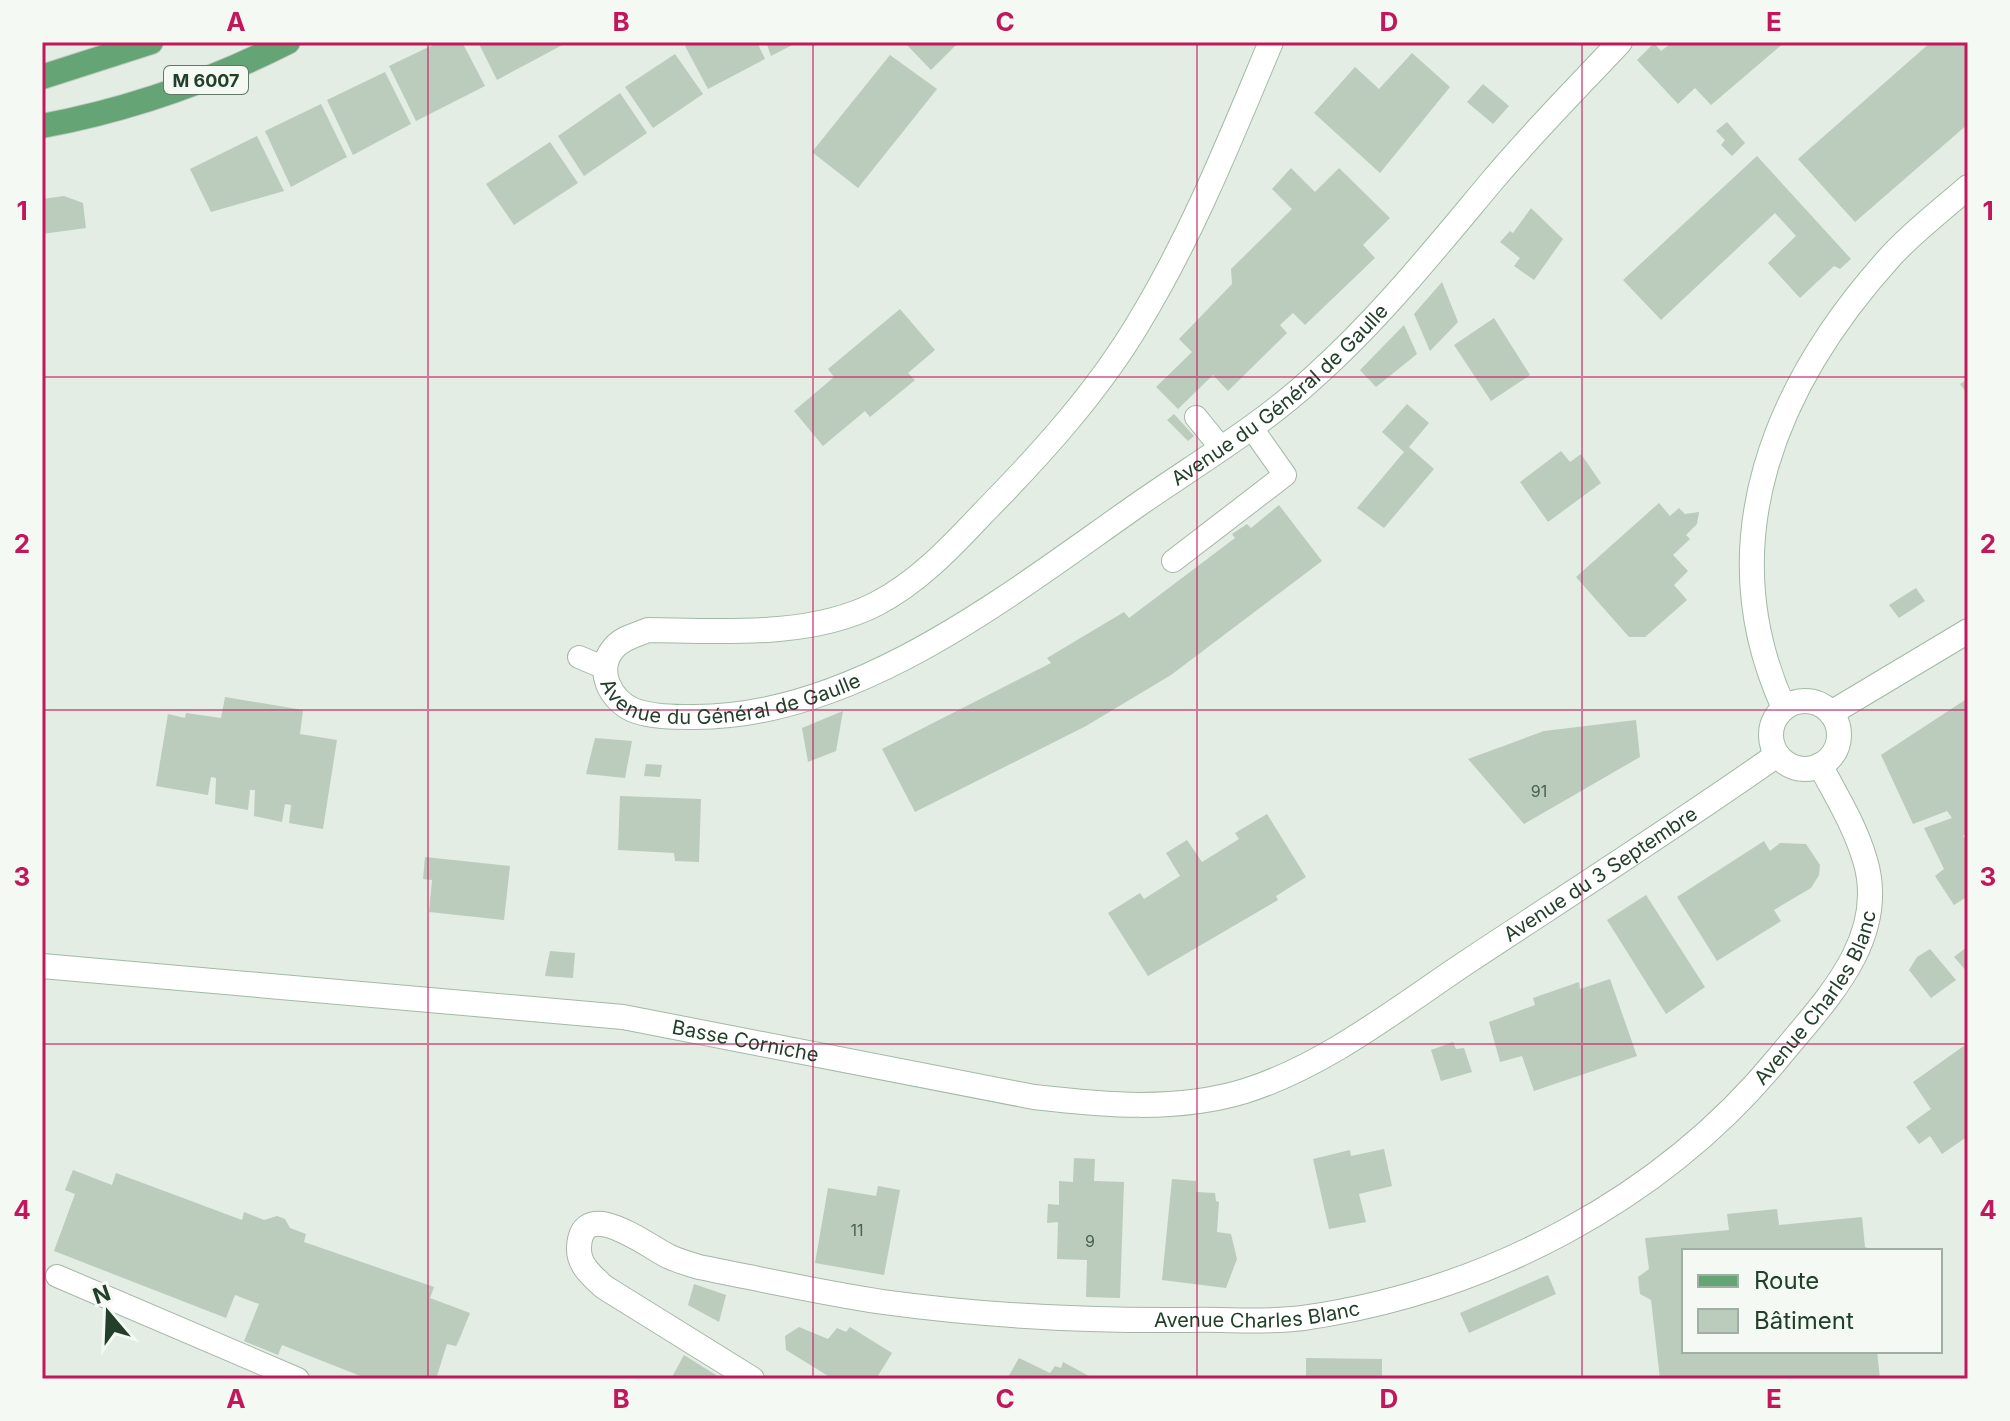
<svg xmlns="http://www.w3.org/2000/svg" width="2010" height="1421" font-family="Inter,sans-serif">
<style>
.building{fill:#bbcbbc}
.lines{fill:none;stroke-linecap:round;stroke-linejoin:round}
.lane-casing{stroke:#a5b6a7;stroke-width:24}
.street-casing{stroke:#a5b6a7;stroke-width:26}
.secondary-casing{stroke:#a1baa5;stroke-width:26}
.primary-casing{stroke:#c1cac3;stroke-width:26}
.lane{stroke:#fff;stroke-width:22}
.street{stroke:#fff;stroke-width:24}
.secondary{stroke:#fff;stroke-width:24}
.primary{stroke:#65a575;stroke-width:24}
.grid{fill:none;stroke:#c2185b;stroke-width:2;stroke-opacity:0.55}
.labels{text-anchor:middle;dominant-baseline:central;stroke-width:6;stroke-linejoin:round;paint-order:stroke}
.number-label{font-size:16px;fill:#48634e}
.shield{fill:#f4f9f4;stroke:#617866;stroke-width:2}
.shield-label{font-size:18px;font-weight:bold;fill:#224029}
.street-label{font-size:20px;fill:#224029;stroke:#f4f9f4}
.neatline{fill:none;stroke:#c2185b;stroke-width:3}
.grid-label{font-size:26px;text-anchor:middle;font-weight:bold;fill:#c2185b}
</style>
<rect width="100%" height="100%" fill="#e3ede3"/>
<!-- building -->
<g class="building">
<path d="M 439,42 L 462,42 L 485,86 L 416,121 L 389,66 Z"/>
<path d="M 478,42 L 568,42 L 497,80 Z"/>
<path d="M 692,42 L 757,42 L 765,59 L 708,89 L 685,46 Z"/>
<path d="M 766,42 L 798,42 L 771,56 Z"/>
<path d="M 904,42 L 959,42 L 931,70 Z"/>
<path d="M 1673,42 L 1785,42 L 1711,105 L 1695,88 L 1678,104 L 1637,60 L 1654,43 L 1661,51 Z"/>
<path d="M 1931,42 L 1968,42 L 1968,124 L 1855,222 L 1798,159 Z"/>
<path d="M 1412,53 L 1450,87 L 1380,173 L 1314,113 L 1355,67 L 1379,89 Z"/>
<path d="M 675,54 L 703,94 L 653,128 L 625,87 Z"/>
<path d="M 890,55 L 937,89 L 858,188 L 812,152 Z"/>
<path d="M 385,72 L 411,124 L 353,155 L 327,100 Z"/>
<path d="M 1483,84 L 1509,106 L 1493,124 L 1467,102 Z"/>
<path d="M 620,93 L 647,133 L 584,176 L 558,136 Z"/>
<path d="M 321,104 L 347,157 L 291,187 L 265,131 Z"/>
<path d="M 1727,122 L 1745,143 L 1732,156 L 1721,145 L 1725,140 L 1716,131 Z"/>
<path d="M 257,136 L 284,191 L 211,212 L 190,169 Z"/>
<path d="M 550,142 L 578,183 L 514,225 L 486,184 Z"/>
<path d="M 1757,156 L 1851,259 L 1840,269 L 1834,266 L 1800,298 L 1768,263 L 1796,236 L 1775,213 L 1661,320 L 1623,280 Z"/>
<path d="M 1291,168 L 1315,192 L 1339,168 L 1390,218 L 1363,245 L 1375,258 L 1305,325 L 1293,313 L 1280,325 L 1287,333 L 1228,391 L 1213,375 L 1178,409 L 1156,387 L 1192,352 L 1179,339 L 1232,284 L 1231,269 L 1292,209 L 1272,189 Z"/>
<path d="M 64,196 L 83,203 L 86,228 L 42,234 L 42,199 Z"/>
<path d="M 1531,208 L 1563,239 L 1534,280 L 1514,266 L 1520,258 L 1500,242 L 1510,231 L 1513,233 Z"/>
<path d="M 1442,282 L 1458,322 L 1430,351 L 1414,314 Z"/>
<path d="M 900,309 L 935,350 L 908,373 L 915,380 L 870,417 L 865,411 L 823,446 L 794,411 L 834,377 L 828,369 Z"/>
<path d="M 1494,318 L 1530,375 L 1491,401 L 1454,345 Z"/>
<path d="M 1404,325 L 1417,354 L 1376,387 L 1360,370 Z"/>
<path d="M 1968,379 L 1968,395 L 1960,384 Z"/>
<path d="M 1407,404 L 1429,423 L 1409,447 L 1434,469 L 1384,528 L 1357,508 L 1404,452 L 1382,432 Z"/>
<path d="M 1174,414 L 1194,436 L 1188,441 L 1167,420 Z"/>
<path d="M 1561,451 L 1570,462 L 1581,454 L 1601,483 L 1548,522 L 1520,482 Z"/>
<path d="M 1659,503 L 1670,516 L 1679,508 L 1685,514 L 1699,512 L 1697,524 L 1686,535 L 1690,539 L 1673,555 L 1688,571 L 1674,585 L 1687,600 L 1645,637 L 1629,637 L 1576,577 Z"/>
<path d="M 1279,505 L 1322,561 L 1171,675 L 1086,726 L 915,812 L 882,749 L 1051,663 L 1047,658 L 1124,612 L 1129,618 L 1235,538 L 1232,534 L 1247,524 L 1251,528 Z"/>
<path d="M 1916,588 L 1925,601 L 1899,618 L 1889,605 Z"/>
<path d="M 225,697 L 303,710 L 300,734 L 337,740 L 323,829 L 289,823 L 291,805 L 285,804 L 282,822 L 254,816 L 255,790 L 250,790 L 248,810 L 215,804 L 216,778 L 211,777 L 208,795 L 156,786 L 168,714 L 185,718 L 186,713 L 221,718 Z"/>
<path d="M 1968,698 L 1968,832 L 1963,836 L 1968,842 L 1968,896 L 1954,905 L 1935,876 L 1944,869 L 1924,828 L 1952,818 L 1947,811 L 1913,824 L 1881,755 Z"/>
<path d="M 843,711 L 836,751 L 808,762 L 802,728 Z"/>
<path d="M 1636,720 L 1640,757 L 1524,824 L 1468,759 L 1544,731 Z"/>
<path d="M 595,738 L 632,741 L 625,778 L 586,774 Z"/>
<path d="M 646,764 L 662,765 L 660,777 L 644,776 Z"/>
<path d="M 620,796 L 701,799 L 699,862 L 675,861 L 674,853 L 618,850 Z"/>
<path d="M 1267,814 L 1306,877 L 1276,896 L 1278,900 L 1148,976 L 1108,913 L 1140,893 L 1144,899 L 1180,876 L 1166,853 L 1187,840 L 1202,862 L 1239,839 L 1235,833 Z"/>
<path d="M 1764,841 L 1770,851 L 1780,843 L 1806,844 L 1820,865 L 1819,875 L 1811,888 L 1774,910 L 1781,921 L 1717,961 L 1677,897 Z"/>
<path d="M 425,857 L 510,866 L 504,920 L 429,912 L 432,880 L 423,879 Z"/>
<path d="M 1646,895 L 1705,987 L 1666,1014 L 1607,920 Z"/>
<path d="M 1968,946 L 1968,973 L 1954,957 Z"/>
<path d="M 1930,949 L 1956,980 L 1931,998 L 1909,970 L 1917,957 Z"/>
<path d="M 550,951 L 575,953 L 573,978 L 545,976 Z"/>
<path d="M 1610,979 L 1637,1056 L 1534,1091 L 1522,1056 L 1500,1062 L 1489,1022 L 1535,1005 L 1533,998 L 1579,982 L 1580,989 Z"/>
<path d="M 1453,1042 L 1456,1049 L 1464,1048 L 1472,1072 L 1441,1081 L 1431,1050 Z"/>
<path d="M 1968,1043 L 1968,1136 L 1942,1154 L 1930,1136 L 1919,1144 L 1906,1127 L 1931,1109 L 1913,1082 Z"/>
<path d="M 1384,1149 L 1392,1186 L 1359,1194 L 1366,1222 L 1329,1229 L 1313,1159 L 1350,1150 L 1351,1156 Z"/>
<path d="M 1074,1158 L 1095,1159 L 1094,1181 L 1124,1182 L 1120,1298 L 1086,1297 L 1087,1260 L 1057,1259 L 1058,1222 L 1047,1223 L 1048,1204 L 1059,1205 L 1059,1181 L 1073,1182 Z"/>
<path d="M 73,1170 L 112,1185 L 116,1173 L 242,1220 L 244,1212 L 264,1220 L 277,1216 L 285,1219 L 290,1228 L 306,1234 L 304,1242 L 434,1287 L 430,1298 L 470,1313 L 459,1340 L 456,1346 L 447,1344 L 436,1379 L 368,1379 L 282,1345 L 278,1355 L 244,1341 L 259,1304 L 235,1295 L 226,1318 L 54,1251 L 75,1194 L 65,1190 Z"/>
<path d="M 1172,1179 L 1196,1181 L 1196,1192 L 1215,1193 L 1216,1201 L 1219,1202 L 1217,1232 L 1231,1234 L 1237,1259 L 1226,1288 L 1162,1280 Z"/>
<path d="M 878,1186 L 900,1190 L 884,1275 L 815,1263 L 828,1188 L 876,1196 Z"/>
<path d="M 1777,1209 L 1779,1225 L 1862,1217 L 1865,1247 L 1875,1251 L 1684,1251 L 1684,1351 L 1877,1351 L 1880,1379 L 1828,1379 L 1828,1376 L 1660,1379 L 1651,1300 L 1640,1294 L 1638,1277 L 1649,1269 L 1645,1238 L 1729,1230 L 1727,1214 Z"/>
<path d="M 1548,1275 L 1556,1294 L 1469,1333 L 1460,1313 Z"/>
<path d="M 694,1284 L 726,1295 L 719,1322 L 688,1305 Z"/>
<path d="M 799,1327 L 828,1339 L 837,1328 L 846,1332 L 850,1327 L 892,1353 L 876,1379 L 833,1379 L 786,1350 L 785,1336 Z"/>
<path d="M 684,1355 L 719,1377 L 718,1379 L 671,1379 Z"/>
<path d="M 1019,1358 L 1050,1373 L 1055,1366 L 1061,1368 L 1063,1362 L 1089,1376 L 1104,1379 L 1007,1379 Z"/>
<path d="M 1306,1358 L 1382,1359 L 1382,1379 L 1306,1379 Z"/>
</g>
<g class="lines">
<defs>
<g id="lane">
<path d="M 1196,417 L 1222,449"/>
<path d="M 1173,561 L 1285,475 L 1251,427"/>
<path d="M 579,657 L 605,668"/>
<path d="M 57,1276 L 298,1379"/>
</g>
<g id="street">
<path id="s1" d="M 752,1379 L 604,1287 C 592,1276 578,1265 579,1247 C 582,1193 651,1249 670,1257 C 679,1261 689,1264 699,1267 C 760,1279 822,1293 883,1302 C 985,1316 1088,1321 1190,1320 C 1227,1319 1266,1323 1303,1318 C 1485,1292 1662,1200 1779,1057 C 1824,1002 1889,939 1865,860 C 1855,826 1837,797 1820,765"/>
</g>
<g id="secondary">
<path id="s2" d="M 1271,42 C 1231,137 1193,233 1139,322 C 1098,391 1042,453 986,510 C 953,545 919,582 876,604 C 809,638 721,631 648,630 C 636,635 621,638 613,649 C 595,671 611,700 633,710 C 651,717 674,717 693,717 C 856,718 1010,594 1139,504 C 1198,463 1261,426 1314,377 C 1380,318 1435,249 1492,181 C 1532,133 1577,88 1620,42"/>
<circle cx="1805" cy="735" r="34"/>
<path d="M 1784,708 C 1708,542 1776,383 1891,256 C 1914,231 1943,209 1968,187"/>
<path d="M 1831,713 L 1968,631"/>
<path id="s3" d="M 42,966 L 623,1017 L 1034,1097 C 1104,1105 1176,1112 1245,1091 C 1327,1065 1399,1007 1470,960 C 1573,892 1676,826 1777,755"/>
</g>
<g id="primary">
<path d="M 42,77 L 151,42"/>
<path d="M 42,126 C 128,110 209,82 288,42"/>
</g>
</defs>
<!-- lane casing -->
<use href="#lane" class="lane-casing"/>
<!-- street casing -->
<use href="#street" class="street-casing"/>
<!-- secondary casing -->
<use href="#secondary" class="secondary-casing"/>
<!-- primary casing -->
<use href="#primary" class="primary-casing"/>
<!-- lane -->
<use href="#lane" class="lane"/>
<!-- street -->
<use href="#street" class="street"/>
<!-- secondary -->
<use href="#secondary" class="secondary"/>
<!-- primary -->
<use href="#primary" class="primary"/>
</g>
<!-- grid -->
<path class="grid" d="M 428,42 L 428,1379M 813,42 L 813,1379M 1197,42 L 1197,1379M 1582,42 L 1582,1379M 42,377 L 1968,377M 42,710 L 1968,710M 42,1044 L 1968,1044"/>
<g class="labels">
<!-- number labels -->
<g class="number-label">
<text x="1539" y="791">91</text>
<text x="857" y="1230">11</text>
<text x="1090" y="1241">9</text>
</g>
<!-- shield labels -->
<rect class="shield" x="164" y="66" width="84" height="28" rx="6"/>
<g class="shield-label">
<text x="206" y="80">M 6007</text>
</g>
<!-- street labels -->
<g class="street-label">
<text stroke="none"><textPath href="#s2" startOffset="1786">Avenue du Général de Gaulle</textPath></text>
<text stroke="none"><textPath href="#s2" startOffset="1140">Avenue du Général de Gaulle</textPath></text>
<text stroke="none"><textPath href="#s3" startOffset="1632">Avenue du 3 Septembre</textPath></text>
<text stroke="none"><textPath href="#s1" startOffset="1602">Avenue Charles Blanc</textPath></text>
<text stroke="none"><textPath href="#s3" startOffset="708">Basse Corniche</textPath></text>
<text stroke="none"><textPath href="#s1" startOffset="930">Avenue Charles Blanc</textPath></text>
</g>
</g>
<!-- border -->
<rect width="2010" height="1421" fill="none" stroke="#f4f9f4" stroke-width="88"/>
<!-- legend -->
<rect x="1682" y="1249" width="260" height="104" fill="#f4f9f4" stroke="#a0afa3" stroke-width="2"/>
<rect x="1698" y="1275" width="40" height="12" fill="#65a575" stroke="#a0afa3" stroke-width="2"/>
<text x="1754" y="1289" font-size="24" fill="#224029">Route</text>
<rect x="1698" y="1309" width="40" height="24" fill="#bbcbbc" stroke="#a0afa3" stroke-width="2"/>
<text x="1754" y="1329" font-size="24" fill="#224029">Bâtiment</text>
<!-- north arrow -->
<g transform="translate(108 1313) rotate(341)" stroke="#f4f9f4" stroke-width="6" paint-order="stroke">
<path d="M0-6L14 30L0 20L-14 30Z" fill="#224029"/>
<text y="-12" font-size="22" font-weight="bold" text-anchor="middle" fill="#224029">N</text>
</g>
<rect x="44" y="44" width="1922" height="1333" class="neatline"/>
<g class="grid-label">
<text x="236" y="31">A</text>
<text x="621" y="31">B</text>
<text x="1005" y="31">C</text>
<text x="1389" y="31">D</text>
<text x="1774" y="31">E</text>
<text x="22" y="220">1</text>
<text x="1988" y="220">1</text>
<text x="22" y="553">2</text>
<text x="1988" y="553">2</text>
<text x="22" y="886">3</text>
<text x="1988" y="886">3</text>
<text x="22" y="1219">4</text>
<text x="1988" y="1219">4</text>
<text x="236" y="1408">A</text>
<text x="621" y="1408">B</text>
<text x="1005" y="1408">C</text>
<text x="1389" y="1408">D</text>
<text x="1774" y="1408">E</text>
</g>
</svg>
